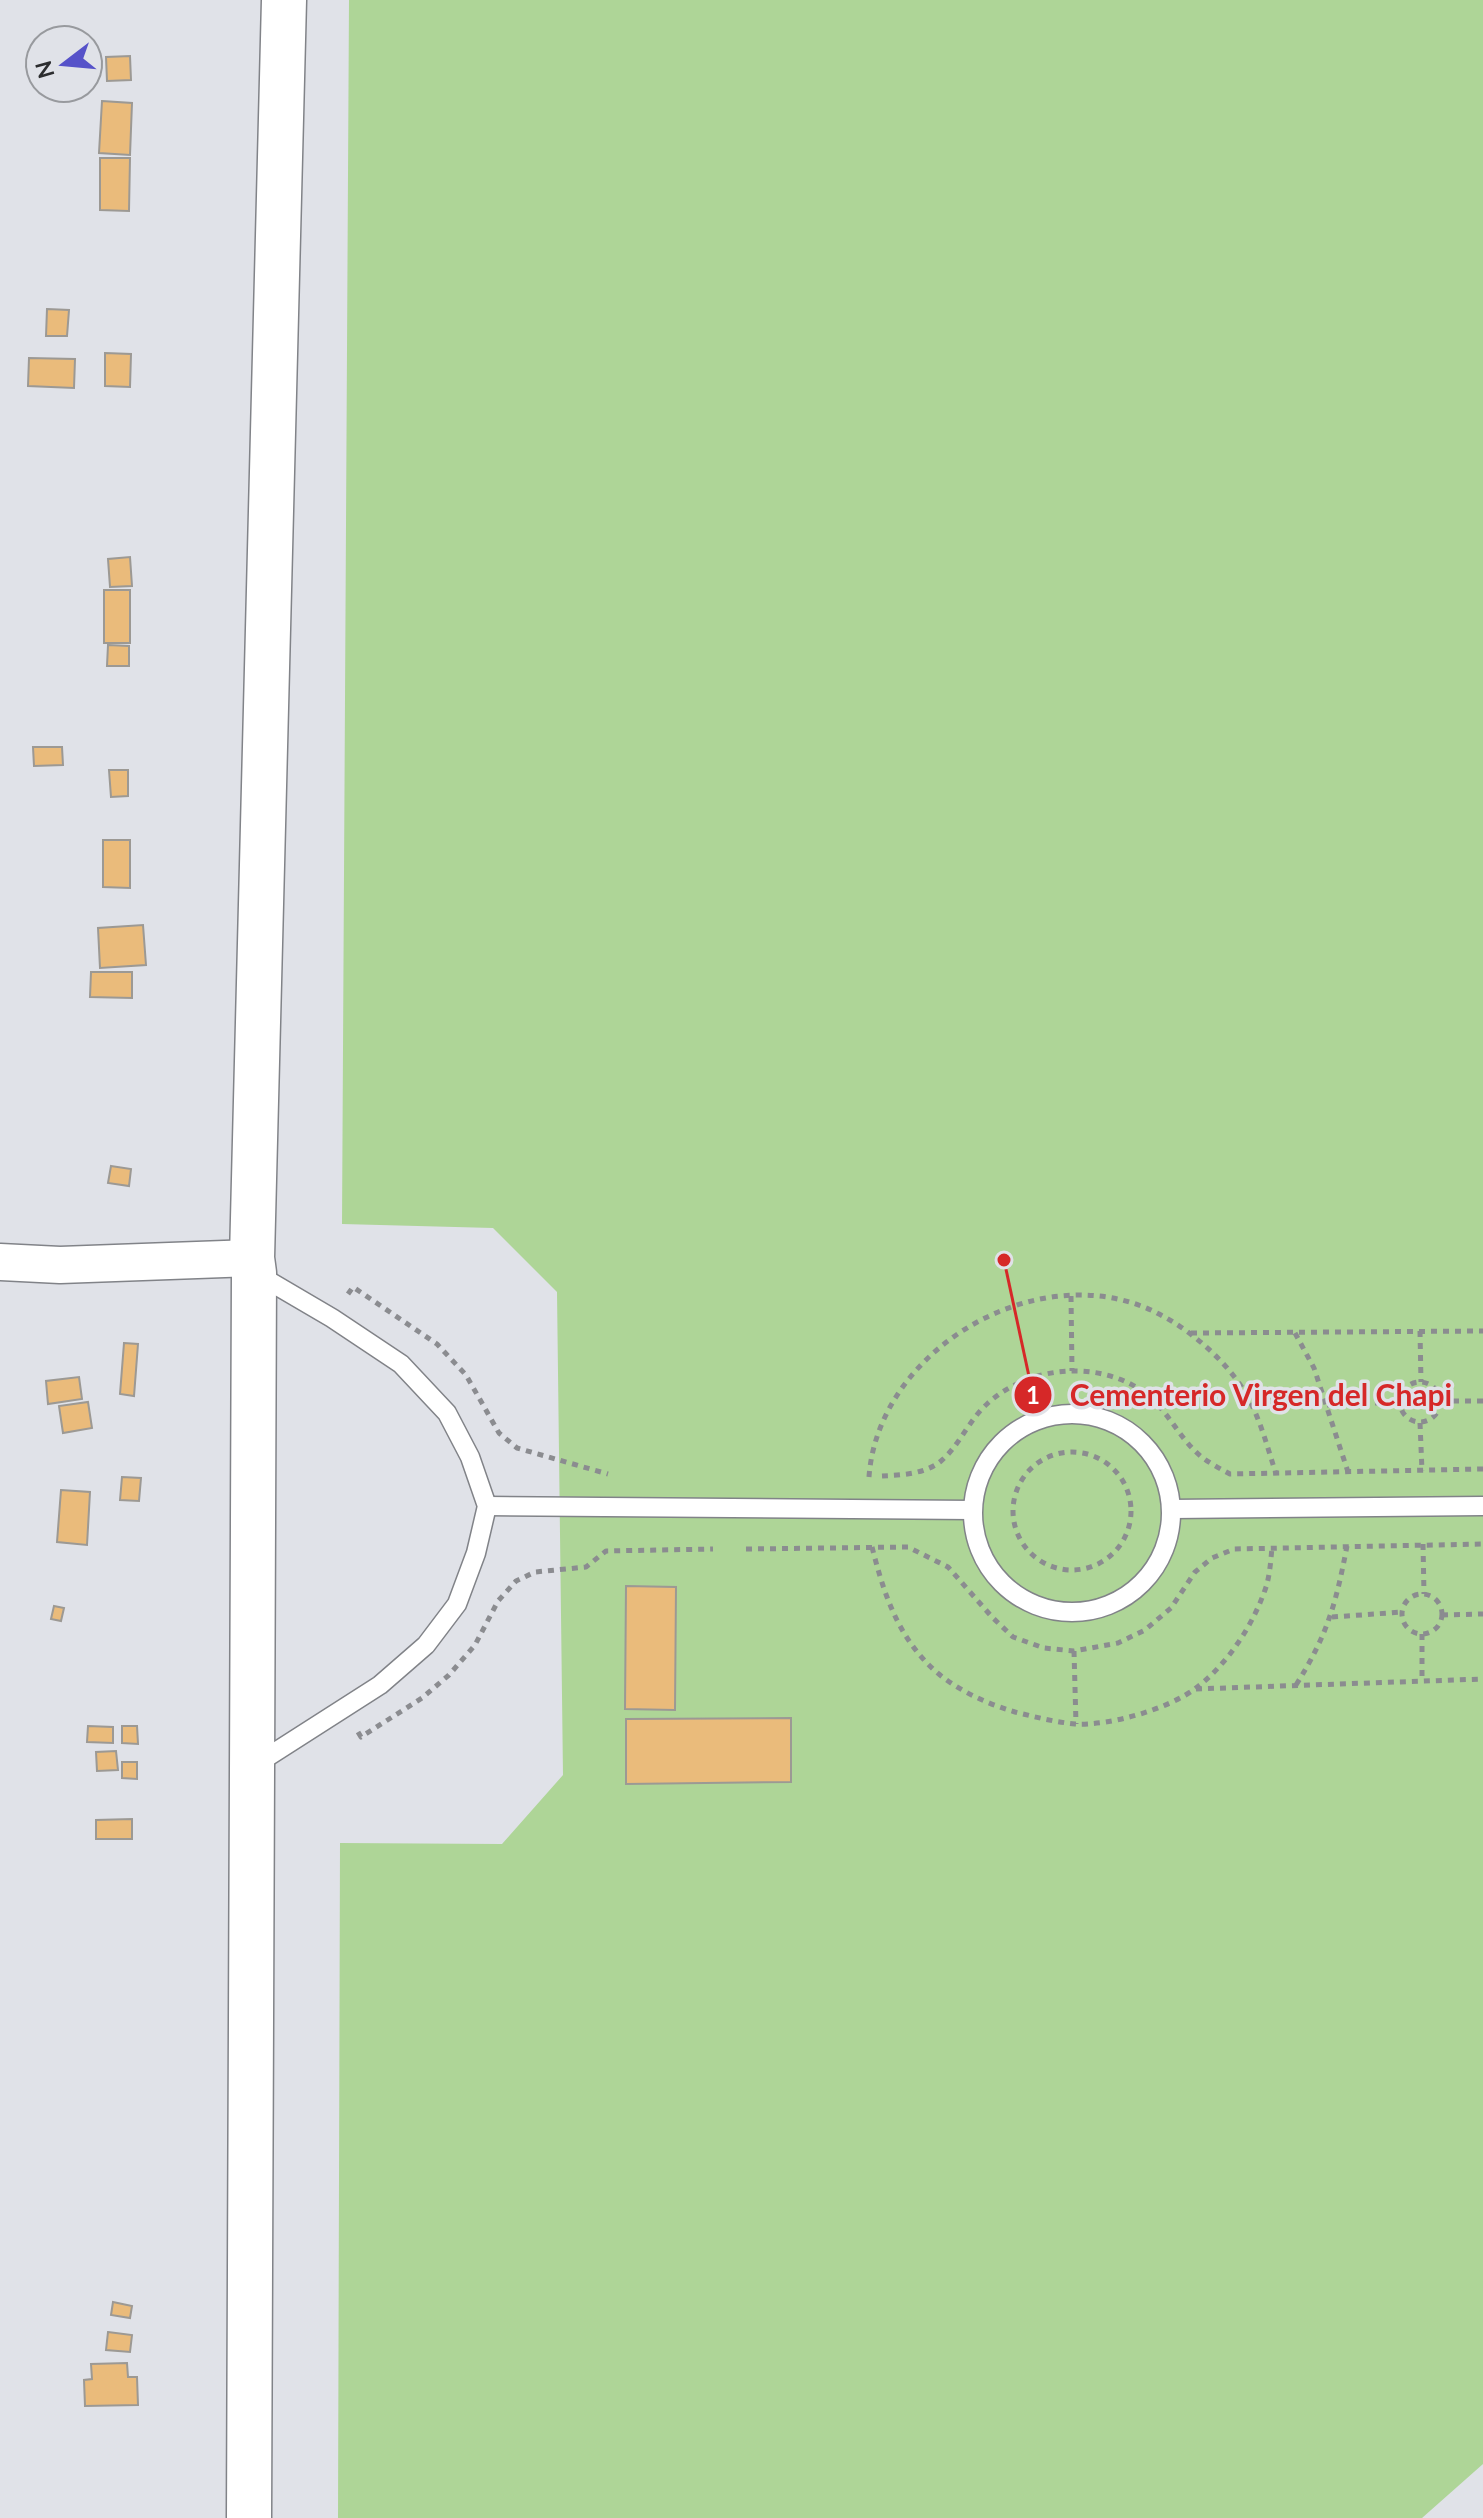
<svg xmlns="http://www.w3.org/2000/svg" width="1483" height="2518" font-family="Lato,sans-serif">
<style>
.green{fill:#aed597}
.building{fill:#eabb7b;stroke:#9c9994;stroke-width:2}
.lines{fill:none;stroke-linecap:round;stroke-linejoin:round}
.lane-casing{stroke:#818388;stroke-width:21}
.street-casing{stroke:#818388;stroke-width:39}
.secondary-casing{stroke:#818388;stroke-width:47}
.path{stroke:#8b8c90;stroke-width:5;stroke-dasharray:6 6;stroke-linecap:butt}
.lane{stroke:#fff;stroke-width:18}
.street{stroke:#fff;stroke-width:36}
.secondary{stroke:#fff;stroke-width:44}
.leader{fill:none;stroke:#d62828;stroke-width:3}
.callout-dot{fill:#d62828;stroke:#e0e2e8;stroke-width:3}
.mark-label{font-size:24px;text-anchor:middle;font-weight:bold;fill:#fff}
.callout-label{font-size:30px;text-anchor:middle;font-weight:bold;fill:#d62828;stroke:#e0e2e8;stroke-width:7;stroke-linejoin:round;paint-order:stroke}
</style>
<rect width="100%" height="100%" fill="#e0e2e8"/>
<!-- green -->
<path class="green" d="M 349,0 L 1483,0 L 1483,2464 L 1422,2518 L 338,2518 L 340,1843 L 502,1844 L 563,1775 L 557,1292 L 493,1228 L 342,1224 Z"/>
<!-- building -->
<g class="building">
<path d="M 130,56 L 131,80 L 107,81 L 106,57 Z"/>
<path d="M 102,101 L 132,103 L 130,155 L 99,153 Z"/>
<path d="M 100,158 L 130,158 L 129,211 L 100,210 Z"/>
<path d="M 47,309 L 69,310 L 67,336 L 46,336 Z"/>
<path d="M 105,353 L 131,354 L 130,387 L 105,386 Z"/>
<path d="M 29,358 L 75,359 L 74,388 L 28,386 Z"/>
<path d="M 130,557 L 132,586 L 110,587 L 108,559 Z"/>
<rect x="104" y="590" width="26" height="53"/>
<path d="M 108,645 L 129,646 L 129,666 L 107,666 Z"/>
<path d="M 33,747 L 62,747 L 63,765 L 34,766 Z"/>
<path d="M 109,770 L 128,770 L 128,796 L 111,797 Z"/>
<path d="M 103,840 L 130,840 L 130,888 L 103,887 Z"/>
<path d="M 143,925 L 146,965 L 100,968 L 98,928 Z"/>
<path d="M 91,972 L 132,972 L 132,998 L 90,997 Z"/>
<path d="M 111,1166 L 131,1169 L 129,1186 L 108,1183 Z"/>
<path d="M 124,1343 L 138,1344 L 134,1396 L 120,1394 Z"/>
<path d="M 79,1377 L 82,1399 L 48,1404 L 46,1381 Z"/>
<path d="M 88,1402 L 92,1428 L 63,1433 L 59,1406 Z"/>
<path d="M 122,1477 L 141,1478 L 139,1501 L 120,1500 Z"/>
<path d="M 61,1490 L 90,1492 L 87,1545 L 57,1542 Z"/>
<path d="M 626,1586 L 676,1587 L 675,1710 L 625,1709 Z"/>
<path d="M 54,1606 L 64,1608 L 61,1621 L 51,1619 Z"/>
<path d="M 791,1718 L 791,1782 L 626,1784 L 626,1719 Z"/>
<path d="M 88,1726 L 113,1727 L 113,1743 L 87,1742 Z"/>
<path d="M 122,1726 L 137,1726 L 138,1744 L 122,1743 Z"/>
<path d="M 116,1751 L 118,1770 L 97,1771 L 96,1752 Z"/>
<path d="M 122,1762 L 137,1762 L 137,1779 L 122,1778 Z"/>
<path d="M 132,1819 L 132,1839 L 96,1839 L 96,1820 Z"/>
<path d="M 113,2302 L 132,2306 L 130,2318 L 111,2315 Z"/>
<path d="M 108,2332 L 132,2335 L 130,2352 L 106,2350 Z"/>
<path d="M 127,2363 L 128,2377 L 137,2377 L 138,2405 L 85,2406 L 84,2380 L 92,2379 L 91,2364 Z"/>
</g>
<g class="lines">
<defs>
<g id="lane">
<circle cx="1072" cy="1513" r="99"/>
<path d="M 487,1506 L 972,1510"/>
<path d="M 1172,1509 L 1483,1506"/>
<path d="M 255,1765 L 380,1685 L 426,1645 L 457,1604 L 476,1553 L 487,1506 L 470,1457 L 447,1413 L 401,1364 L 332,1318 L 257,1274"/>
</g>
<path id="street" d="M 0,1262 L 60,1265 L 252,1258"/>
<path id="secondary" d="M 249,2518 L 254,1273 L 252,1258 L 284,0"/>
</defs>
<!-- lane casing -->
<use href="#lane" class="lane-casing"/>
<!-- street casing -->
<use href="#street" class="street-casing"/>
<!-- secondary casing -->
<use href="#secondary" class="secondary-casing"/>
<!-- path -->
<g class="path">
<path d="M 348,1294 L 353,1287 L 437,1344 L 466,1375 L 499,1433 L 517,1448 L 608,1474"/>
<path d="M 1071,1296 L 1072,1371"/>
<path d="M 1420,1331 L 1421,1382"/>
<path d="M 1191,1333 L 1483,1331"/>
<path d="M 1295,1333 L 1314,1368 L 1348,1472"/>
<circle cx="1420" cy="1402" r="20"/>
<path d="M 1441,1401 L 1483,1401"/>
<path d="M 1327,1405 L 1400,1402"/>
<path d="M 1420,1423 L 1422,1471"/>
<circle cx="1072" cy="1511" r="59"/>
<path d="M 882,1476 C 902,1475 925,1474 941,1461 C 959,1446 969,1420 987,1404 C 1026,1368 1090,1360 1136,1387 C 1168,1406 1177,1438 1203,1458 C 1211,1464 1221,1469 1230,1474 L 1483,1469"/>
<path d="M 869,1477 C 878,1348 1041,1254 1157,1313 C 1189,1329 1223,1358 1243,1389 C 1259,1414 1267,1446 1276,1474"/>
<path d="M 1423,1544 L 1424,1594"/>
<path d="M 872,1547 C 883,1590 895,1629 926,1662 C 948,1686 984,1703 1015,1712 C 1035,1717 1055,1722 1075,1724 C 1109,1726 1169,1709 1196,1688 C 1229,1663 1255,1622 1267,1584 C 1270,1572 1271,1559 1272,1547"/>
<path d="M 746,1549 L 908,1547 L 948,1567 L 992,1617 L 1013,1637 L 1044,1648 L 1074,1651 L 1118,1643 L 1145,1630 L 1171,1608 L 1195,1572 L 1212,1558 L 1234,1549 L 1483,1544"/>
<circle cx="1422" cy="1614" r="20"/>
<path d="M 1442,1615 L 1483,1614"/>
<path d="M 1332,1617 L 1403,1612"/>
<path d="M 1422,1634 L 1422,1681"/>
<path d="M 1074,1651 L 1076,1724"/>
<path d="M 1296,1685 C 1328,1634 1336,1603 1347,1546"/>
<path d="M 1196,1689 L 1483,1679"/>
<path d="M 358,1732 L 361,1737 L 422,1698 L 449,1675 L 475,1645 L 498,1601 L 516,1581 L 535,1572 L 586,1567 L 606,1551 L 713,1549"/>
</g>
<!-- lane -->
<use href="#lane" class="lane"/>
<!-- street -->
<use href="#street" class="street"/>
<!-- secondary -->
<use href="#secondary" class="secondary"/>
</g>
<!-- callouts -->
<path class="leader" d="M1004 1260L1033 1395"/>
<g class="callout-dot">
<circle cx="1004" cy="1260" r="8"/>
<circle cx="1033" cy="1395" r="20"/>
</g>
<g class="mark-label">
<text x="1033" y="1404">1</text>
</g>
<g class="callout-label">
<text x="1261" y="1406">Cementerio Virgen del Chapi</text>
</g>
<!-- north arrow -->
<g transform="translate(64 64) rotate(254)"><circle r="38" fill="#e0e2e8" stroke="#989a9e" stroke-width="2"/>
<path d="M0-6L14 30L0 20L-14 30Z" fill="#5652c9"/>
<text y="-12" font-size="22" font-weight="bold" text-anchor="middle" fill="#2c2d2f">N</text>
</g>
</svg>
